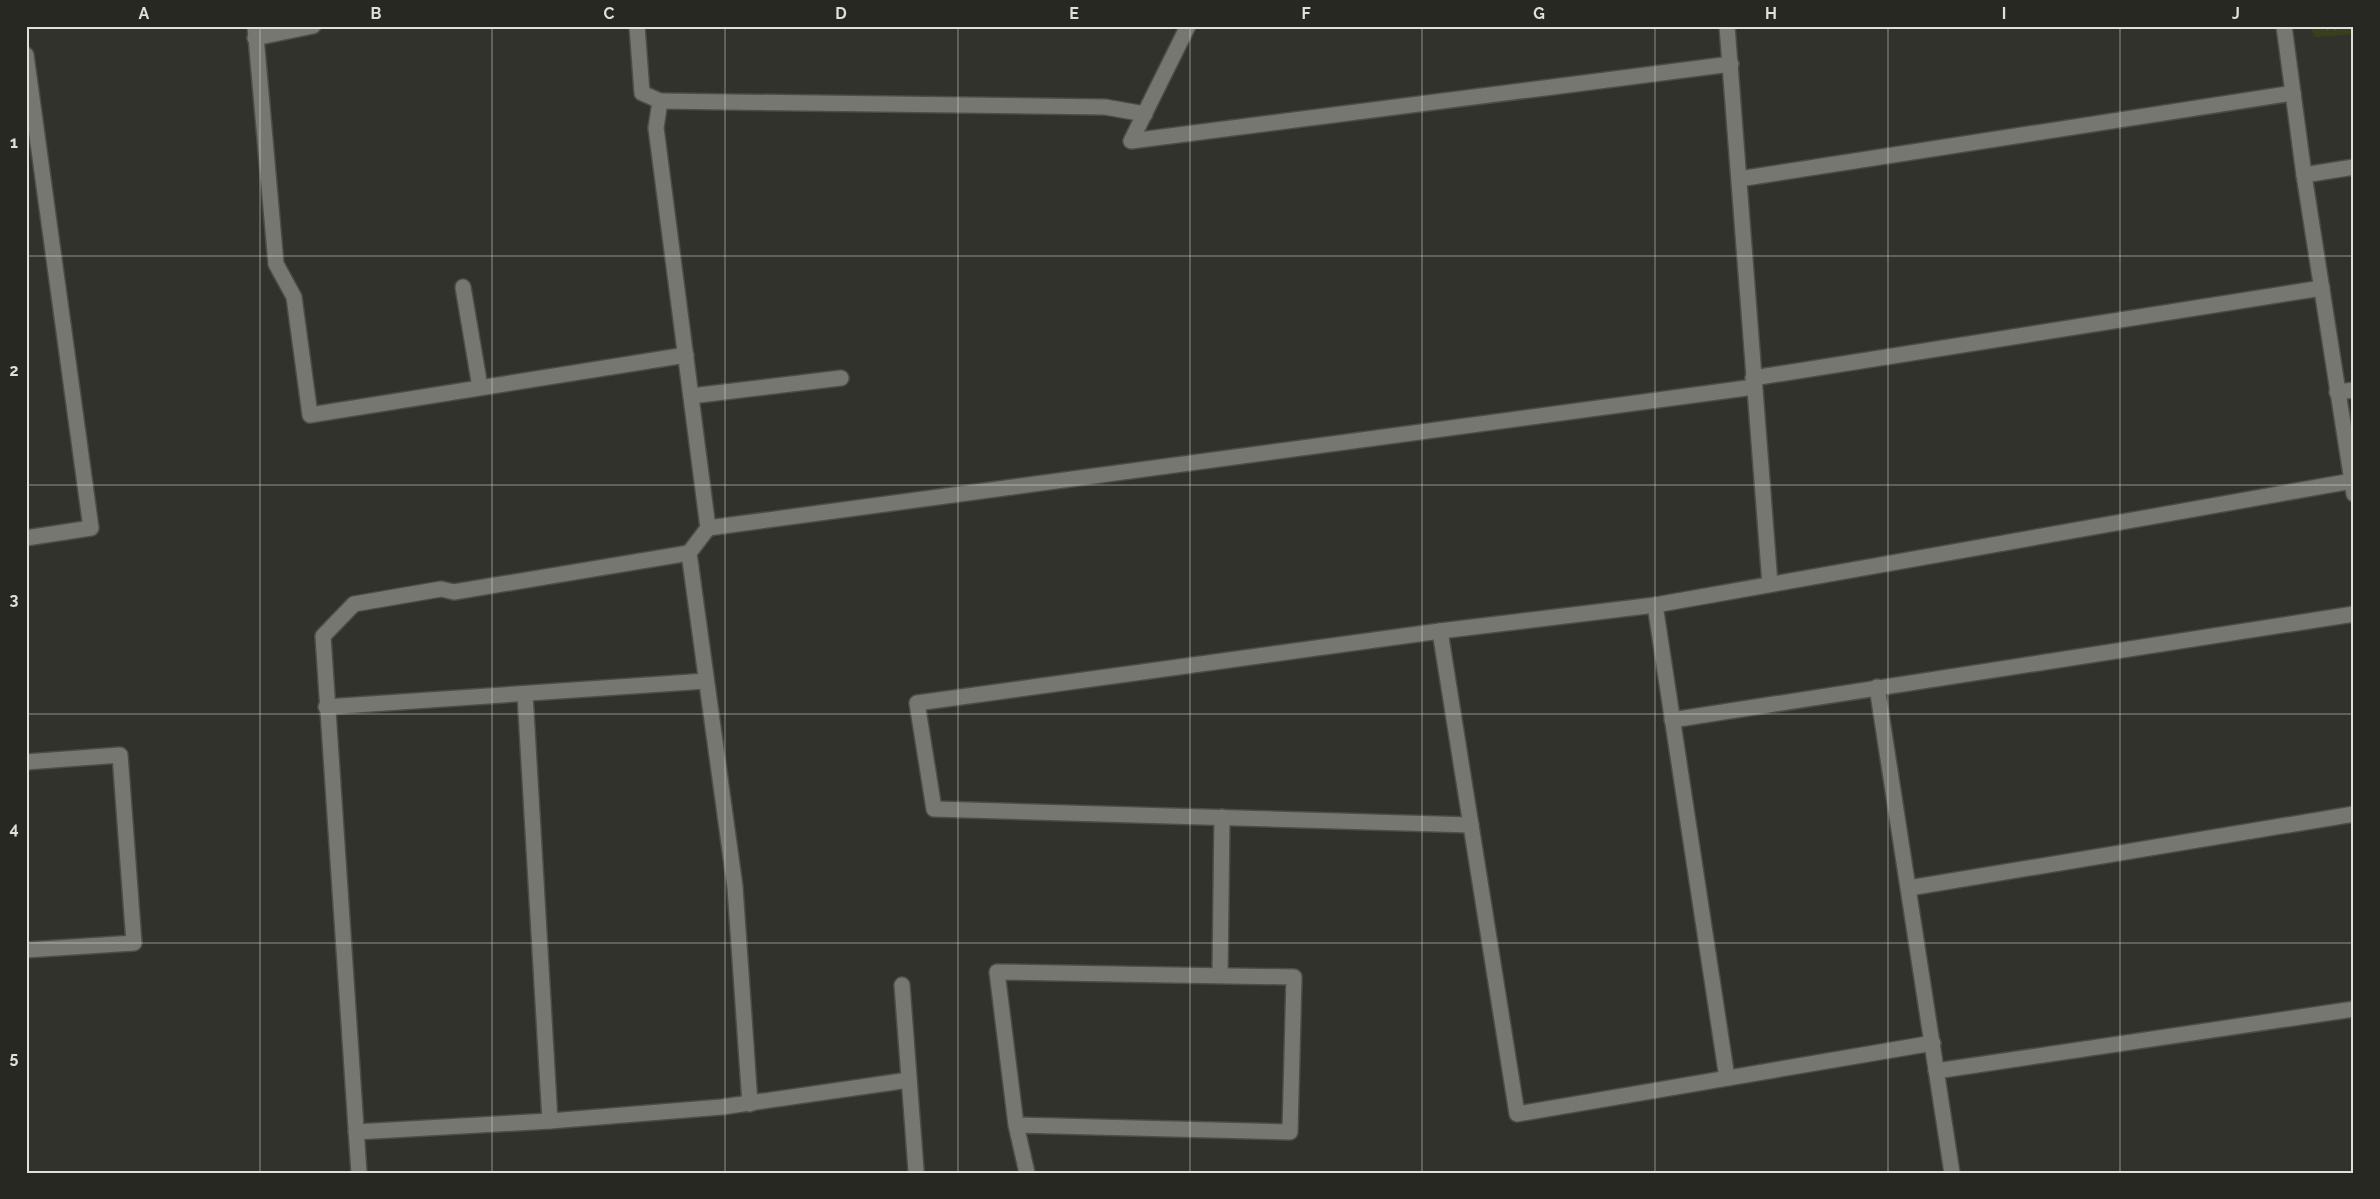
<svg xmlns="http://www.w3.org/2000/svg" width="2380" height="1199" font-family="Raleway,sans-serif">
<style>
.park{fill:url(#park-crowns)}
.lines{fill:none;stroke-linecap:round;stroke-linejoin:round}
.street-casing{stroke:#4c4d48;stroke-width:18}
.street{stroke:#767771;stroke-width:15}
.grid{fill:none;stroke:#dfe0dd;stroke-width:1;stroke-opacity:0.55}
.neatline{fill:none;stroke:#dfe0dd;stroke-width:2}
.grid-label{font-size:16px;text-anchor:middle;font-weight:bold;fill:#dfe0dd}
</style>
<defs>
<pattern id="park-crowns" width="20" height="18" patternUnits="userSpaceOnUse" patternTransform="scale(1.25)"><rect width="20" height="18" fill="#393f1c"/><path d="M2 6a3 3 0 1 1 6 0M12 15a3 3 0 1 1 6 0" fill="none" stroke="#555a3d"/></pattern>
</defs>
<rect width="100%" height="100%" fill="#31322c"/>
<!-- park -->
<path class="park" d="M 2309,26 L 2354,26 L 2354,34 L 2315,37 Z"/>
<g class="lines">
<defs>
<g id="street">
<path d="M 255,26 L 276,264 L 294,297 L 310,415 L 686,355"/>
<path d="M 637,26 L 642,93 L 660,101 L 656,128 L 708,528 L 689,553 L 735,887 L 750,1104"/>
<path d="M 1188,26 L 1131,141 L 1731,64"/>
<path d="M 1727,26 L 1770,584"/>
<path d="M 2284,26 L 2304,175 L 2354,494"/>
<path d="M 255,38 L 313,26"/>
<path d="M 26,55 L 91,528 L 26,538"/>
<path d="M 660,101 L 1105,107 L 1145,114"/>
<path d="M 2304,175 L 2354,167"/>
<path d="M 1739,179 L 2293,93"/>
<path d="M 463,287 L 480,387"/>
<path d="M 1753,378 L 2322,288"/>
<path d="M 2337,392 L 2354,390"/>
<path d="M 691,396 L 841,378"/>
<path d="M 708,528 L 1754,387"/>
<path d="M 1655,605 L 1727,1078"/>
<path d="M 1440,631 L 1517,1114 L 1933,1043"/>
<path d="M 1877,687 L 1952,1173"/>
<path d="M 525,694 L 550,1121"/>
<path d="M 326,707 L 706,681"/>
<path d="M 1672,720 L 2354,614"/>
<path d="M 26,762 L 120,755 L 134,943 L 26,950"/>
<path d="M 1471,825 L 934,809 L 917,703 L 1440,631 L 1655,605 L 2352,481"/>
<path d="M 1909,888 L 2354,814"/>
<path d="M 1220,975 L 1222,817"/>
<path d="M 902,985 L 916,1170"/>
<path d="M 1936,1071 L 2354,1009"/>
<path d="M 1016,1125 L 1290,1132 L 1294,977 L 997,972 L 1016,1125 L 1027,1173"/>
<path d="M 356,1132 L 550,1121 L 722,1107 L 909,1080"/>
<path d="M 359,1173 L 323,636 L 354,604 L 441,589 L 454,592 L 689,553"/>
</g>
</defs>
<!-- street casing -->
<use href="#street" class="street-casing"/>
<!-- street -->
<use href="#street" class="street"/>
</g>
<!-- grid -->
<path class="grid" d="M 260,26 L 260,1173M 492,26 L 492,1173M 725,26 L 725,1173M 958,26 L 958,1173M 1190,26 L 1190,1173M 1422,26 L 1422,1173M 1655,26 L 1655,1173M 1888,26 L 1888,1173M 2120,26 L 2120,1173M 26,256 L 2354,256M 26,485 L 2354,485M 26,714 L 2354,714M 26,943 L 2354,943"/>
<!-- border -->
<rect width="2380" height="1199" fill="none" stroke="#272822" stroke-width="55"/>
<rect x="28" y="28" width="2324" height="1144" class="neatline"/>
<g class="grid-label">
<text x="144" y="19">A</text>
<text x="376" y="19">B</text>
<text x="609" y="19">C</text>
<text x="841" y="19">D</text>
<text x="1074" y="19">E</text>
<text x="1306" y="19">F</text>
<text x="1539" y="19">G</text>
<text x="1771" y="19">H</text>
<text x="2004" y="19">I</text>
<text x="2236" y="19">J</text>
<text x="14" y="148">1</text>
<text x="14" y="376">2</text>
<text x="14" y="605">3</text>
<text x="14" y="834">4</text>
<text x="14" y="1063">5</text>
</g>
</svg>
